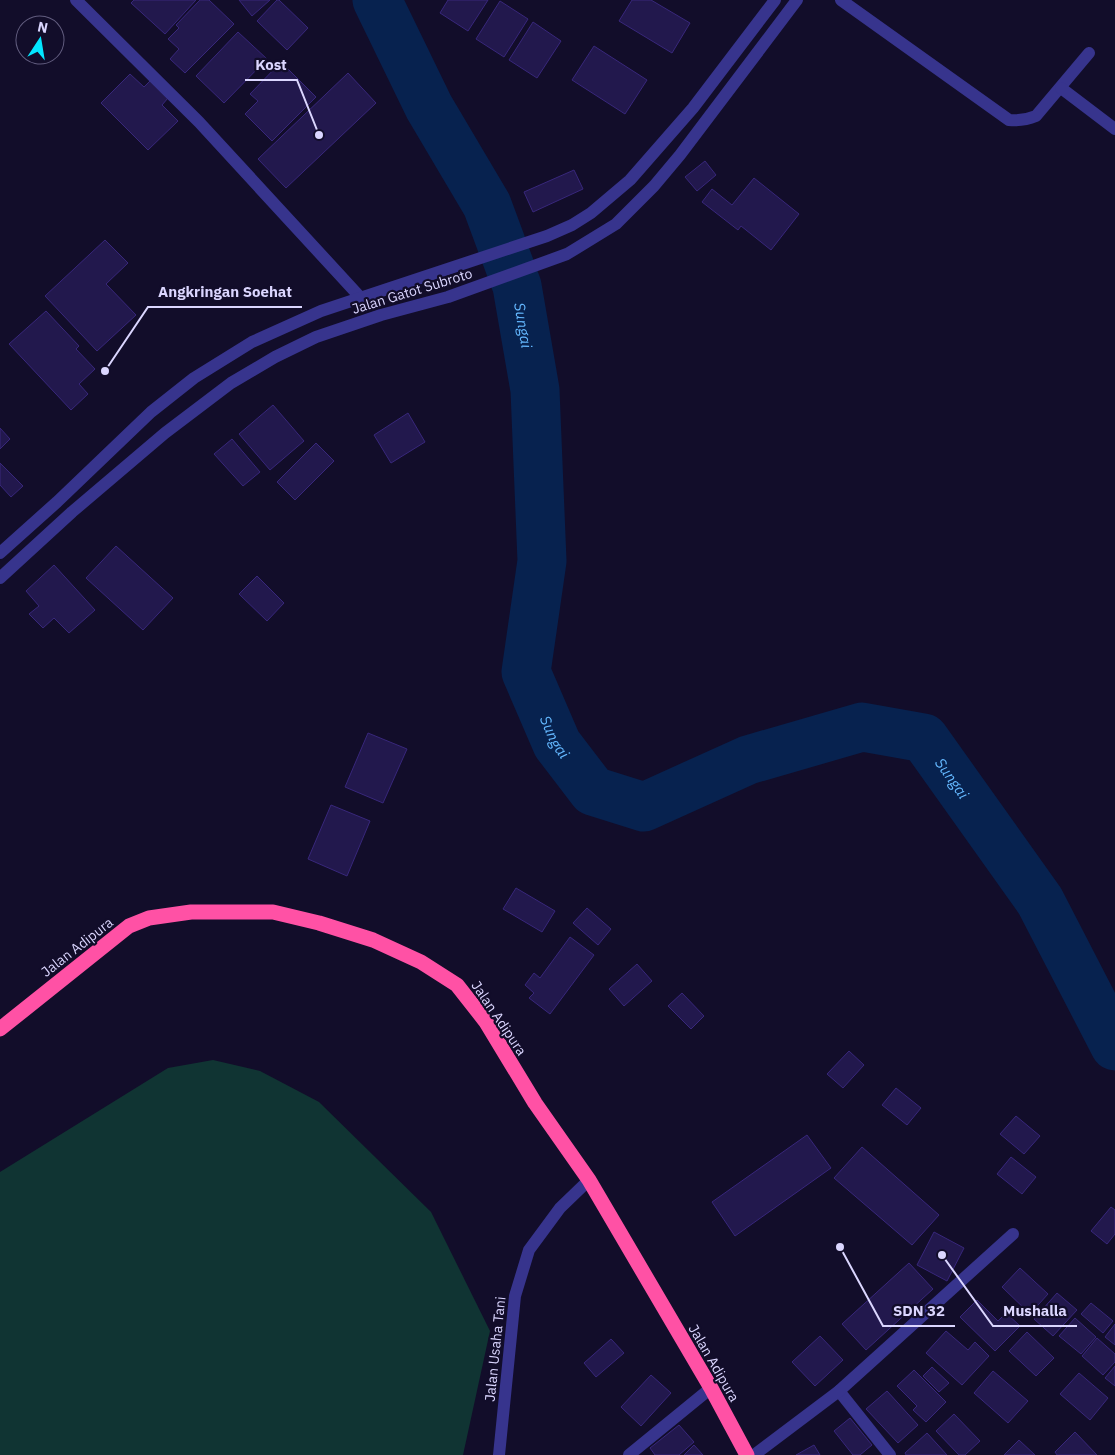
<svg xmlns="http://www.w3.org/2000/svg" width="1115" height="1455" font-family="'IBM Plex Sans',sans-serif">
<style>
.green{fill:#103433}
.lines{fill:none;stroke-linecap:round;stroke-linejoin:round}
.river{stroke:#07224f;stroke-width:49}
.building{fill:#22184d;stroke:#38277b}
.minor{stroke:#37348d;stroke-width:12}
.highway{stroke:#ff51a5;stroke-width:15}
.labels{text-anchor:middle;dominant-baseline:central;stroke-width:4.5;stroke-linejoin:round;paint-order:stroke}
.street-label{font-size:14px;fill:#dbd6ff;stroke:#120d2a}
.water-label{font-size:15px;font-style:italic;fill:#64b8ff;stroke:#120d2a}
.leader{fill:none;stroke:#dbd6ff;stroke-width:2}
.callout-dot{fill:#dbd6ff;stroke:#120d2a;stroke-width:2}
.callout-label{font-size:15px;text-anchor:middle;font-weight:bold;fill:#dbd6ff;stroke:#120d2a;stroke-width:4.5;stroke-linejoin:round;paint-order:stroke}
</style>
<rect width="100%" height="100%" fill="#120d2a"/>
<!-- green -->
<path class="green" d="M 213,1060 L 260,1071 L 319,1102 L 431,1212 L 490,1331 L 463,1455 L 0,1455 L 0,1172 L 168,1068 Z"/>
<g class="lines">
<!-- river -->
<path class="river" id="s1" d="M 377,0 L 429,107 L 487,205 L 517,286 L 535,390 L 542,561 L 526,672 L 557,744 L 593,791 L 644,807 L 748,760 L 862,727 L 924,738 L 1040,901 L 1115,1046"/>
</g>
<!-- building -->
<g class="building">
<path d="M 134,0 L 196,0 L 165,34 L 131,3 Z"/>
<path d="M 200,0 L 209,0 L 234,24 L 185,73 L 170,59 L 179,49 L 168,39 L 179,28 L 176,25 Z"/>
<path d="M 239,0 L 270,0 L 252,16 Z"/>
<path d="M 277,0 L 279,0 L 308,28 L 287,50 L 257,21 Z"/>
<path d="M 448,0 L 488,0 L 468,31 L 440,13 Z"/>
<path d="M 632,0 L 651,0 L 690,23 L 672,53 L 619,21 Z"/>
<path d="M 500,1 L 528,19 L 504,57 L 476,39 Z"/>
<path d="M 533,22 L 561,41 L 537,78 L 509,60 Z"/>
<path d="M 238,32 L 267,59 L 224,103 L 196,76 Z"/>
<path d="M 594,46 L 647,80 L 625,114 L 572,80 Z"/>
<path d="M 281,62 L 316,97 L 272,141 L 245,114 L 258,101 L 250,94 Z"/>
<path d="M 348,73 L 376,103 L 286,188 L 258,159 Z"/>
<path d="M 130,74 L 144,87 L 151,80 L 168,98 L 162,105 L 178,121 L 148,150 L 101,103 Z"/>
<path d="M 705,161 L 716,175 L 697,191 L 685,177 Z"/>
<path d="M 574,170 L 583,189 L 533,212 L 524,192 Z"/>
<path d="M 754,178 L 799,214 L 771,250 L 741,226 L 738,230 L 702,202 L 712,189 L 732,205 Z"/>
<path d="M 105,240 L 128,263 L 106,284 L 136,315 L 97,351 L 45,296 Z"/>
<path d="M 46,311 L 79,346 L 76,349 L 95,369 L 79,384 L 88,394 L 71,410 L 9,344 Z"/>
<path d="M 273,405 L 304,441 L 270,470 L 239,434 Z"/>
<path d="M 408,413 L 425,442 L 391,463 L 374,435 Z"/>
<path d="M 0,428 L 10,439 L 0,449 Z"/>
<path d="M 232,439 L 260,472 L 243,486 L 214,454 Z"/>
<path d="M 316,443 L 334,461 L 295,500 L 277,482 Z"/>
<path d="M 0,463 L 23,486 L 11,497 L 0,485 Z"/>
<path d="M 116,546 L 173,598 L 143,630 L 86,578 Z"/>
<path d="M 54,565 L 95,610 L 69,633 L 54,618 L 43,628 L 29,614 L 39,606 L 26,591 Z"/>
<path d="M 257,576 L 284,603 L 267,621 L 239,594 Z"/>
<path d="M 368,733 L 407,749 L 383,803 L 345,787 Z"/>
<path d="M 331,805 L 370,821 L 347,876 L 308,859 Z"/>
<path d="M 516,888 L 555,911 L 542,932 L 503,909 Z"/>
<path d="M 587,908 L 611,929 L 598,945 L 573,923 Z"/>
<path d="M 570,937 L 594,955 L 550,1014 L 529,998 L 534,993 L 525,985 L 534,973 L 540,978 Z"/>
<path d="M 637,964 L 652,981 L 624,1006 L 609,989 Z"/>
<path d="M 682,993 L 704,1016 L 691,1029 L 668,1006 Z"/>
<path d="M 849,1051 L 864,1065 L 843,1088 L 827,1074 Z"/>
<path d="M 896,1088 L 921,1108 L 907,1125 L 882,1105 Z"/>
<path d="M 1016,1116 L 1040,1136 L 1024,1154 L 1000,1134 Z"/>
<path d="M 807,1135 L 831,1168 L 735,1236 L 712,1202 Z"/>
<path d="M 862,1147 L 939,1215 L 912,1245 L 834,1178 Z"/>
<path d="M 1011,1157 L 1036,1177 L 1022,1194 L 997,1174 Z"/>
<path d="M 1111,1207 L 1115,1210 L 1115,1234 L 1107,1244 L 1091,1231 Z"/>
<path d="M 934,1232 L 964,1248 L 947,1281 L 917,1265 Z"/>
<path d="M 909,1263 L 933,1289 L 866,1350 L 842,1324 Z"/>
<path d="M 1020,1268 L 1048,1294 L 1030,1314 L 1002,1287 Z"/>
<path d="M 1057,1293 L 1077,1310 L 1053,1336 L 1034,1319 Z"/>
<path d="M 977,1300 L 998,1321 L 1006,1313 L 1020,1326 L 995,1351 L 960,1317 Z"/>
<path d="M 1091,1303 L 1113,1321 L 1103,1333 L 1081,1314 Z"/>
<path d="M 1075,1318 L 1096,1337 L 1081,1354 L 1059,1336 Z"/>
<path d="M 1115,1324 L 1115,1345 L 1105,1337 Z"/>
<path d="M 946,1331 L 968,1350 L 975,1342 L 989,1356 L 962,1385 L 926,1353 Z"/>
<path d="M 1027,1332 L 1054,1358 L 1036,1376 L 1009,1351 Z"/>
<path d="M 820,1336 L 843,1360 L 815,1386 L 792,1362 Z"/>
<path d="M 1097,1338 L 1115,1354 L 1115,1362 L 1103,1375 L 1082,1356 Z"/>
<path d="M 611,1339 L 624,1353 L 596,1377 L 584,1363 Z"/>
<path d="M 1115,1366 L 1115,1386 L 1105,1378 Z"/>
<path d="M 932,1367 L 949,1383 L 939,1392 L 923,1376 Z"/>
<path d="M 914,1370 L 946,1402 L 926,1422 L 913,1410 L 917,1406 L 897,1386 Z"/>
<path d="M 993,1371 L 1028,1401 L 1008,1423 L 974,1393 Z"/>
<path d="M 1079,1373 L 1108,1398 L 1090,1420 L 1060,1394 Z"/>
<path d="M 651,1375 L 671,1393 L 641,1426 L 621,1407 Z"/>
<path d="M 887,1391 L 918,1425 L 898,1443 L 866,1409 Z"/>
<path d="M 954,1414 L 980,1441 L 965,1455 L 959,1455 L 936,1431 Z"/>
<path d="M 850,1418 L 872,1445 L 860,1455 L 853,1455 L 834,1431 Z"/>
<path d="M 679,1425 L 694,1442 L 679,1455 L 655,1455 L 650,1448 Z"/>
<path d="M 1075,1432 L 1097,1455 L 1057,1455 L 1055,1452 Z"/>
<path d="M 927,1433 L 947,1455 L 906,1455 L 905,1453 Z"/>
<path d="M 1019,1440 L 1035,1455 L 1004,1455 Z"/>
<path d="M 694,1445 L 703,1455 L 684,1455 Z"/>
<path d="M 814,1445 L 820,1455 L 796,1455 Z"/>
</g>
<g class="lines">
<!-- minor -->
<g class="minor">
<path d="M 76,0 L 199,122 L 360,297"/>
<path d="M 841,0 L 1009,120 C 1019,121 1026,120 1036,116 L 1089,53"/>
<path d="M 1061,88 L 1115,129"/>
<path d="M 0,553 L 57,502 L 151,412 L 194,378 L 252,342 L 321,311 L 547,236 L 572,225 L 591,213 L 630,180 L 693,108 L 775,0"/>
<path d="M 0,578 L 72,512 L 165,433 L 231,383 L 275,357 L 316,337 L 381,315 L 448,297 L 567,254 L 616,224 L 654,186 L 680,155 L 797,0"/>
<path d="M 839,1391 L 890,1455"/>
<path d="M 499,1455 L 515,1296 L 529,1250 L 560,1208 L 589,1180"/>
<path d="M 629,1455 L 711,1388"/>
<path d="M 754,1455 L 839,1391 L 1013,1234"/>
</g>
<!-- highway -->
<path class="highway" d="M 0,1029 L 129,926 L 149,918 L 191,912 L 273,912 L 319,923 L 373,940 L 421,962 L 457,985 L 486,1022 L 535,1103 L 589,1180 L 711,1388 L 747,1455"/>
</g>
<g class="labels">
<!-- street labels -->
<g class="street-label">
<text transform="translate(412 291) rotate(-17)">Jalan Gatot Subroto</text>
<text transform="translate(77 947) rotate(-38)">Jalan Adipura</text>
<text transform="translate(499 1018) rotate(56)">Jalan Adipura</text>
<text transform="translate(495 1349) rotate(-84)">Jalan Usaha Tani</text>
<text transform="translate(714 1363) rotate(60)">Jalan Adipura</text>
</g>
<!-- water labels -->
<g class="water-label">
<text stroke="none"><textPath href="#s1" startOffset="359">Sungai</textPath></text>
<text stroke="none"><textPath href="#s1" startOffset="779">Sungai</textPath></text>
<text stroke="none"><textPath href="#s1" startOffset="1244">Sungai</textPath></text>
</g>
</g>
<!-- callouts -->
<path class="leader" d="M319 135L297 80H245M105 371L148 307H302M942 1255L993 1326H1077M840 1247L883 1326H955"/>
<g class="callout-dot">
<circle cx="319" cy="135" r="5"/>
<circle cx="105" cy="371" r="5"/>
<circle cx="942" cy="1255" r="5"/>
<circle cx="840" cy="1247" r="5"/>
</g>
<g class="callout-label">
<text x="271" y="70">Kost</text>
<text x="225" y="297">Angkringan Soehat</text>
<text x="1035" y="1316">Mushalla</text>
<text x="919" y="1316">SDN 32</text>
</g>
<!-- north arrow -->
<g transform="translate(40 40) rotate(12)"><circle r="24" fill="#120d2a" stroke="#625d7f"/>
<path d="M0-4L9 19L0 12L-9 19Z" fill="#02e6ff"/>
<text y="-8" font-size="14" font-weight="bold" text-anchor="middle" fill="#dbd6ff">N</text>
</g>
</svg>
